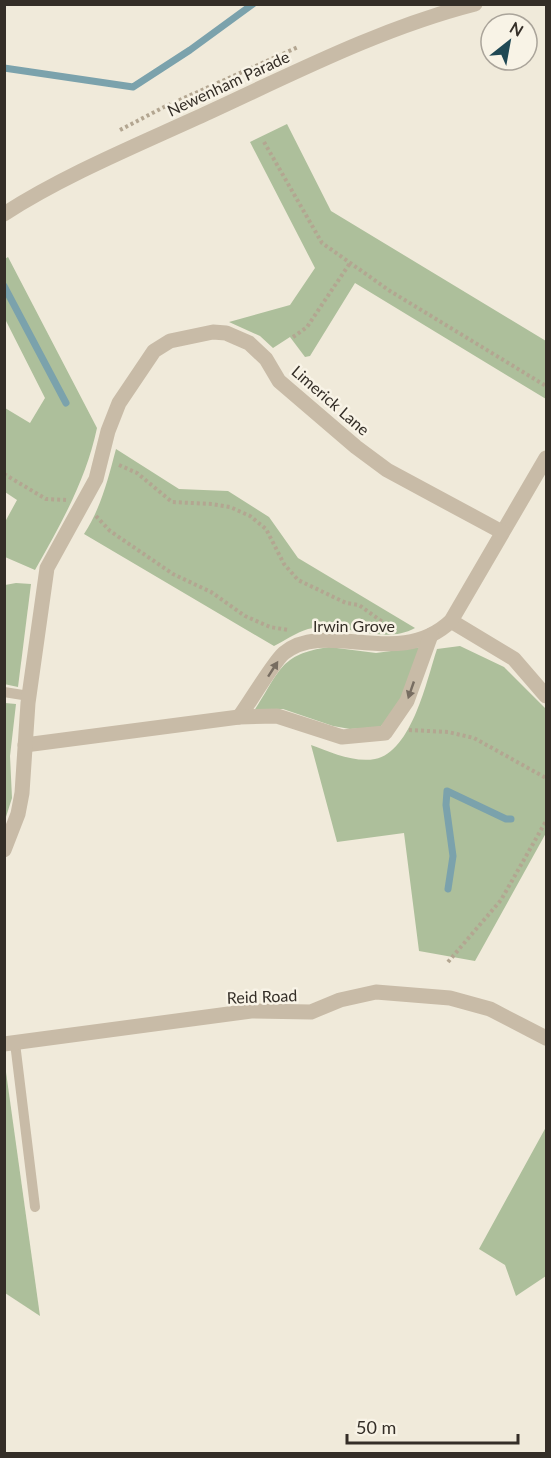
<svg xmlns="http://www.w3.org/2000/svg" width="551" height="1458" font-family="Lato,sans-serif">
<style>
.green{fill:#adbf9b}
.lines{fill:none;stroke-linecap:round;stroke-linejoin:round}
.stream{stroke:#7ba2ac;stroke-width:7}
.path{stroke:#b3a691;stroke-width:4;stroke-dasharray:3 3;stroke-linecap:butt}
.lane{stroke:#c8bba7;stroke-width:10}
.street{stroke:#c8bba7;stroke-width:15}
.oneway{fill:#776d61}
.labels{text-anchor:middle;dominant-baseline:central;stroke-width:5;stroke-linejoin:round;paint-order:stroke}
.street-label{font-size:16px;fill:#342e27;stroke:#f8f3e6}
</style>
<rect width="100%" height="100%" fill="#f0eada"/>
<!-- green -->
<g class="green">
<path d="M 287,124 L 331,211 L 546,341 L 546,399 L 355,283 L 310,356 L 305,357 L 290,337 L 273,348 L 260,336 L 229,322 L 290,305 L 315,268 L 250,142 Z"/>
<path d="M 8,257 L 97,428 C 86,480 61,524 35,570 L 5,557 L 5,522 L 17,500 L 5,492 L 5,408 L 30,423 L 45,398 L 5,319 L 5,259 Z"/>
<path d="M 116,449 L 179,489 L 228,491 L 269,517 L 298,558 L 415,628 C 382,646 344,621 308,629 C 297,632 284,641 274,646 L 84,534 C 101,508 108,479 116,449 Z"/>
<path d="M 16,583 L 31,584 L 18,687 L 4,684 L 5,585 Z"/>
<path d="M 460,646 L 504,667 L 546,709 L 546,833 L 475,961 L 419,951 L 404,833 L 337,842 L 311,745 C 330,752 354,763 375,759 C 412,752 427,679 437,649 Z"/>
<path d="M 329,647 L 376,653 L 421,647 L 396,711 L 380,727 L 350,729 L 333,726 L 283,709 L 254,711 C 280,672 279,654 329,647 Z"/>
<path d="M 5,703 L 16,704 L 10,756 L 12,798 L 5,820 Z"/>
<path d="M 5,1065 L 40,1316 L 5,1293 Z"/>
<path d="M 546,1127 L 546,1276 L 516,1296 L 505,1265 L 479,1249 Z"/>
</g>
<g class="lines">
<!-- stream -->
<g class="stream">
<path d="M 4,68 L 133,87 L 190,50 L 253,4"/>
<path d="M 4,286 L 66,403"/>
<path d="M 448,889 L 453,856 L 446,805 L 447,791 L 506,819 L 511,819"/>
</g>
<!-- path -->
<g class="path">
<path d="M 120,130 L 164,107 L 298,47"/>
<path d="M 264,142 L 322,243 L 390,291 L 546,386"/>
<path d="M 293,337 L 307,327 L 350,263"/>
<path d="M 119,465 L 137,473 L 172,502 L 212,504 L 230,507 L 250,516 L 266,529 L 284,564 L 298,580 L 346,603 L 359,605 L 387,625"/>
<path d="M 4,474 L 46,499 L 66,500"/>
<path d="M 96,516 L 110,531 L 173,574 L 211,592 L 245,616 L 270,627 L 288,630"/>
<path d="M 409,730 L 448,732 L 474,738 L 546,778"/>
<path d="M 448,962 L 501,900 L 546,821"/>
</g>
<!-- lane -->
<g class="lane">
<path d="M 4,692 L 29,696"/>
<path d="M 15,1043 L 35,1207"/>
</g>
<!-- street -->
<g class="street">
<path d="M 4,214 C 64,175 140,144 205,114 C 292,74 381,28 475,4"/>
<path d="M 451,621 L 514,659 L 546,696"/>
<path d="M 239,717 C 249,704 274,661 284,653 C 328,618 398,671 451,621 L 546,458"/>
<path d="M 25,745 L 239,717 L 277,716 L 342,737 L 385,733 L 407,701 L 431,635"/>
<path d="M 4,850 L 18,814 L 22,793 L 28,703 L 47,568 L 96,479 L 108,431 L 119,403 L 154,351 L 170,341 L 213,332 L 226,333 L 249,343 L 266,359 L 279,381 L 356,447 L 387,470 L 502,532"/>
<path d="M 4,1044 L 251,1011 L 311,1012 L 340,1000 L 376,992 L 450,998 L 490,1009 L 546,1038"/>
</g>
</g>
<!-- one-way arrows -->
<defs><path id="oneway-solid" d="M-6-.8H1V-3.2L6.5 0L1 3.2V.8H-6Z" transform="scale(1.5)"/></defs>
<g class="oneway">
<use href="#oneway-solid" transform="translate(273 669) rotate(-57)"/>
<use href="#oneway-solid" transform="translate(411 690) rotate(109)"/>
</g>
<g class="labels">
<!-- street labels -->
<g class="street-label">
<text transform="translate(228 83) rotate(-25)">Newenham Parade</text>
<text transform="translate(331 400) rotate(41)">Limerick Lane</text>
<text x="354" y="625">Irwin Grove</text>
<text transform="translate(262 996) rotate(-2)">Reid Road</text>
</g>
</g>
<!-- border -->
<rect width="551" height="1458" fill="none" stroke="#342e27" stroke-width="12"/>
<!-- north arrow -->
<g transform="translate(509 42) rotate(31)"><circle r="28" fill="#f8f3e6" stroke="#aaa49a" stroke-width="1.5"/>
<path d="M0-4.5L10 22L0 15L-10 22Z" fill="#1f4854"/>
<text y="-9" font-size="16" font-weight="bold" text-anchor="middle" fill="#342e27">N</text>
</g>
<!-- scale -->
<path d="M347 1434v9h171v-9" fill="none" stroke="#342e27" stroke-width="3"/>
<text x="356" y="1434" font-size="18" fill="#342e27" stroke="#f8f3e6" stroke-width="4.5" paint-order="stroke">50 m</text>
</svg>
